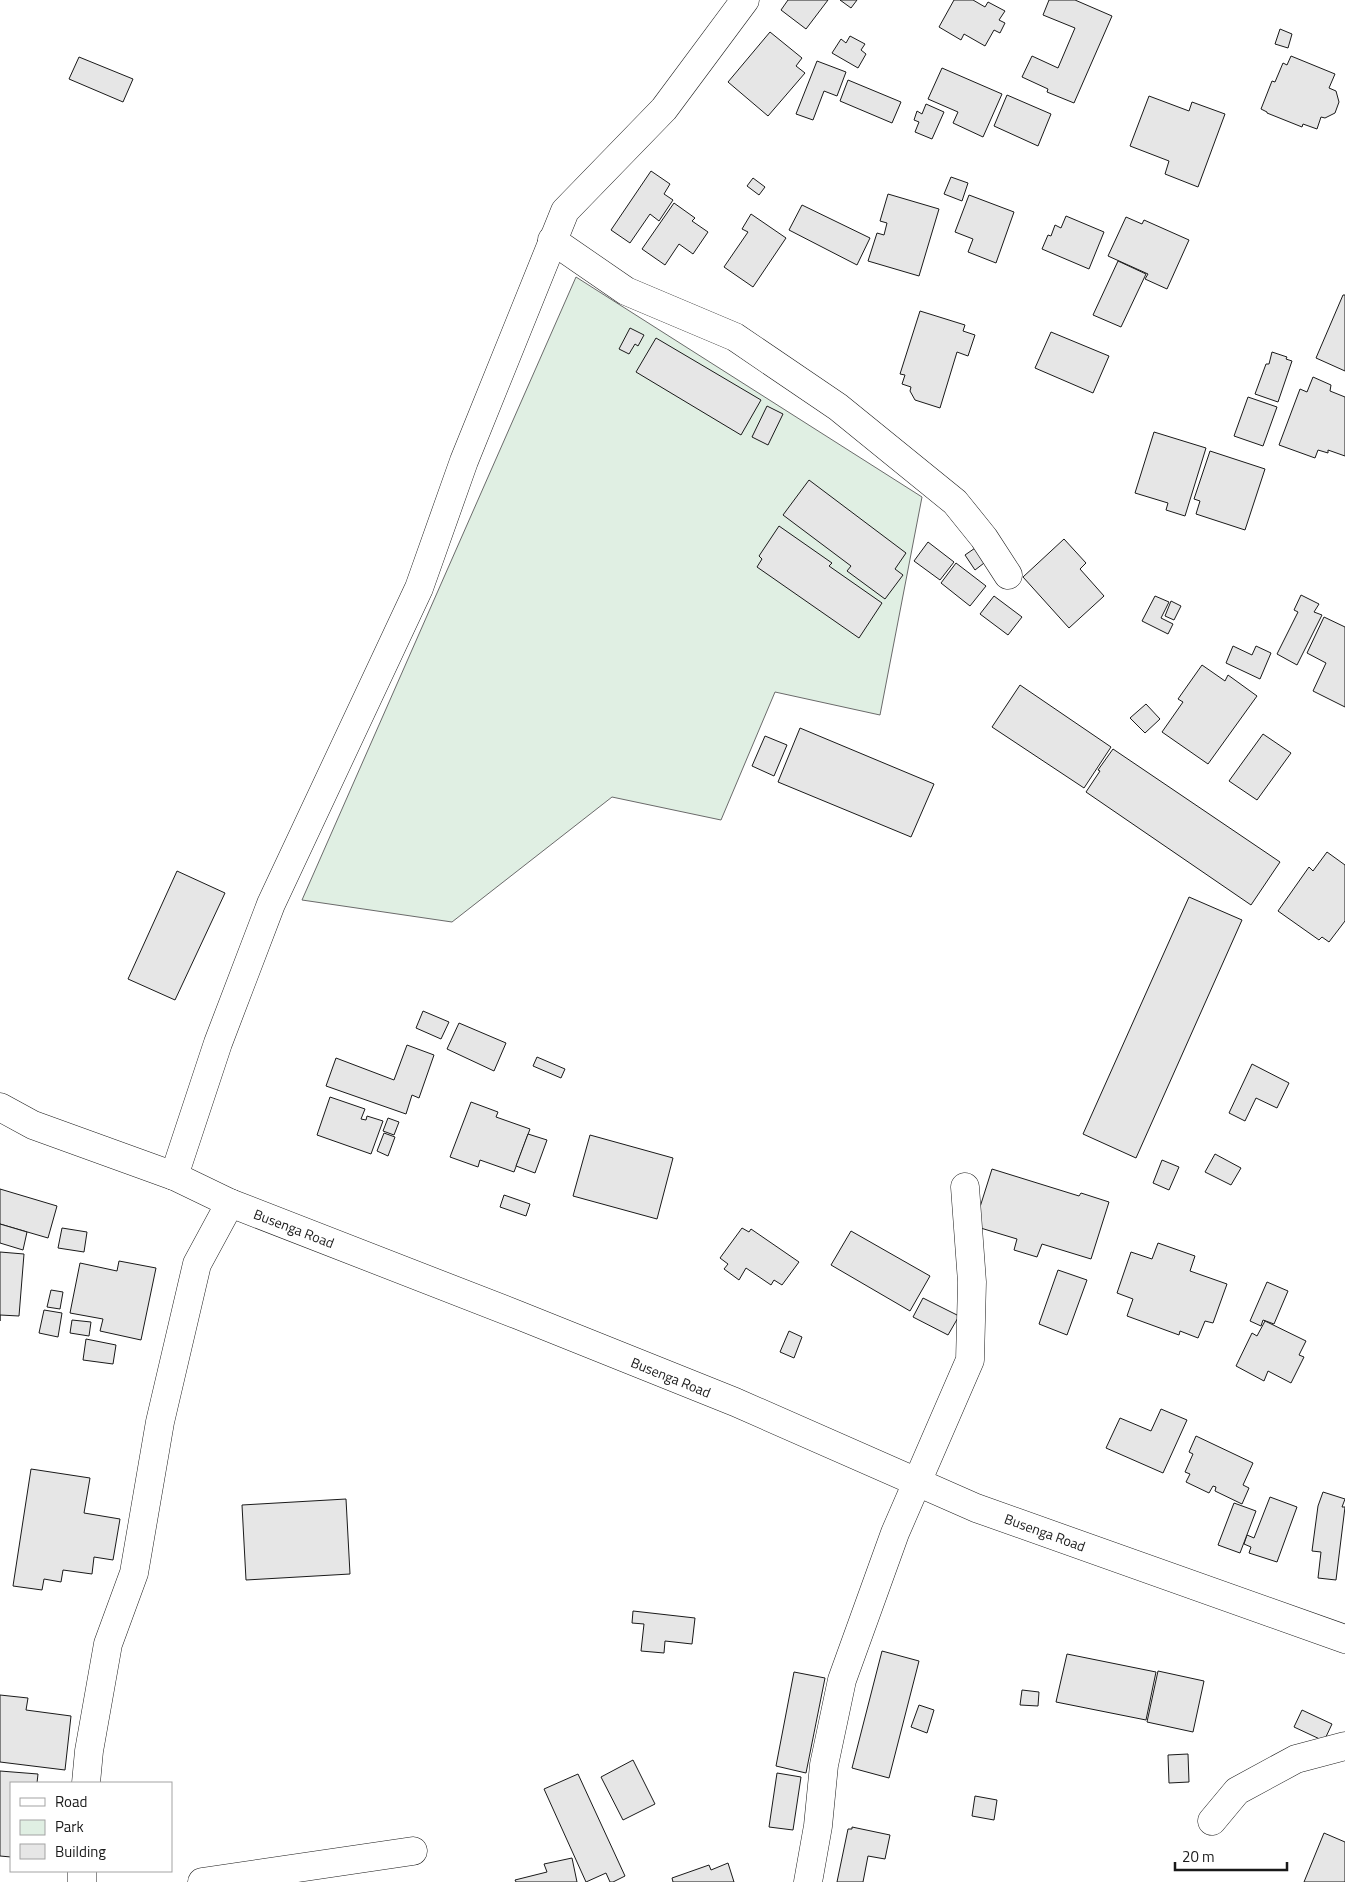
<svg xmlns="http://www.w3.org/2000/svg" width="1345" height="1882" font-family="'Titillium Web',sans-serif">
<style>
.green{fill:#e0efe3;stroke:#6a6a6a}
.building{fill:#e6e6e6;stroke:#1a1a1a}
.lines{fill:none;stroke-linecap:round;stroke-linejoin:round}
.minor-casing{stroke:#1a1a1a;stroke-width:29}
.minor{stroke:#fff;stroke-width:28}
.labels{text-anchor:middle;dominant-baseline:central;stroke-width:4;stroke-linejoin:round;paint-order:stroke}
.street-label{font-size:14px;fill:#1a1a1a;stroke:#fff}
</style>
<rect width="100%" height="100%" fill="#fff"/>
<!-- green -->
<path class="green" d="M 576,277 L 922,497 L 880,715 L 775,692 L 721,820 L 612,797 L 452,922 L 302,900 Z"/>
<!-- building -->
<g class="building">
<path d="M 788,0 L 828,0 L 806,29 L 781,10 Z"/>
<path d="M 840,0 L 857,0 L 851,8 Z"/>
<path d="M 954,0 L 973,0 L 985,7 L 988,2 L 1005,11 L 999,20 L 1005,23 L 1000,33 L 994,30 L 985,46 L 964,34 L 961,40 L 939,27 Z"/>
<path d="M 1049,0 L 1075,0 L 1112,16 L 1074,103 L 1047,92 L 1048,89 L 1022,77 L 1032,56 L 1058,68 L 1075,28 L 1043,15 Z"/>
<path d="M 1280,29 L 1292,34 L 1288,48 L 1275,44 Z"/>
<path d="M 770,32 L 802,58 L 796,66 L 805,73 L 768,116 L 728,82 Z"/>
<path d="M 850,36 L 865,44 L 861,50 L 866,54 L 858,68 L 832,53 L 841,39 L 846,43 Z"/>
<path d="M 1291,56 L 1335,74 L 1329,88 L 1336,91 L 1339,102 L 1335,113 L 1325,118 L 1321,117 L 1317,129 L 1303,124 L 1302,127 L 1267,113 L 1267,112 L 1261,109 L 1272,81 L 1275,82 L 1283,63 L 1287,65 Z"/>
<path d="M 79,57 L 133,79 L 123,102 L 69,79 Z"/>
<path d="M 817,61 L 846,72 L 837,96 L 824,91 L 813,120 L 796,114 Z"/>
<path d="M 942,68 L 1002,94 L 983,137 L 953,123 L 958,112 L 928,99 Z"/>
<path d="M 848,80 L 901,102 L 892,123 L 840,101 Z"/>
<path d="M 1007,95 L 1051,114 L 1038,146 L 994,126 Z"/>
<path d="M 1149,96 L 1189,111 L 1192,102 L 1225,114 L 1198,187 L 1165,174 L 1169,161 L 1130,146 Z"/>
<path d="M 926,104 L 944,112 L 932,139 L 915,132 L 919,122 L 914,120 L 917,111 L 922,114 Z"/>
<path d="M 651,171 L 670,184 L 664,194 L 673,200 L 659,221 L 650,214 L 630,243 L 611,230 Z"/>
<path d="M 951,177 L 968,183 L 962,201 L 944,194 Z"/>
<path d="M 753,178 L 765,187 L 759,195 L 747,186 Z"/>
<path d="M 888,194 L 939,209 L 919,276 L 868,261 L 877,233 L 884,235 L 887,223 L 880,221 Z"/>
<path d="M 969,195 L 1014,212 L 996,263 L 968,252 L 973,239 L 955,232 Z"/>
<path d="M 674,203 L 695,218 L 692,221 L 708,232 L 693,254 L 679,244 L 665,265 L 642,249 Z"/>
<path d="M 802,205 L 870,238 L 857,265 L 789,230 Z"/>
<path d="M 751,214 L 786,238 L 753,287 L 724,267 L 748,232 L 742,229 Z"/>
<path d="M 1066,216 L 1104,232 L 1089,269 L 1042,249 L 1048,235 L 1051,236 L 1055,225 L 1061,228 Z"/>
<path d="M 1126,217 L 1142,224 L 1144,220 L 1189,240 L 1167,289 L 1145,279 L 1148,274 L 1108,256 Z"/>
<path d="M 1118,261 L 1146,274 L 1121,327 L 1093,315 Z"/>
<path d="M 1343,295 L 1345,295 L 1345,371 L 1316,358 Z"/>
<path d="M 920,311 L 965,325 L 963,331 L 975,335 L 968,356 L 957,352 L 940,408 L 915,400 L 910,391 L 911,387 L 902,384 L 905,375 L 900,374 Z"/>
<path d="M 630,328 L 644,335 L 638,346 L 635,344 L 629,354 L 619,349 Z"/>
<path d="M 1051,332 L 1109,356 L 1093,393 L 1035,368 Z"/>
<path d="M 656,338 L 761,400 L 741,435 L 636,372 Z"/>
<path d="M 1272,352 L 1287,357 L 1286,359 L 1292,361 L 1278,402 L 1255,394 L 1266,364 L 1269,364 Z"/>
<path d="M 1313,377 L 1331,385 L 1330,391 L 1345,397 L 1345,456 L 1328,450 L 1328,453 L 1318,450 L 1315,458 L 1279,445 L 1300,389 L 1307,392 Z"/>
<path d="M 1248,397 L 1277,407 L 1263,446 L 1234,436 Z"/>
<path d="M 767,406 L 783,414 L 768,445 L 752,437 Z"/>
<path d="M 1154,432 L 1206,448 L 1185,516 L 1166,510 L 1168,503 L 1135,493 Z"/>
<path d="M 1210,451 L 1265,469 L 1245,530 L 1196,514 L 1200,501 L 1194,499 Z"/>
<path d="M 809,480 L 906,553 L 895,569 L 903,575 L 885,599 L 847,571 L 851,566 L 783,515 Z"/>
<path d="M 779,526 L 832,563 L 829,566 L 882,603 L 859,638 L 757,567 L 762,559 L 759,556 Z"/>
<path d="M 1064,539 L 1086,563 L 1080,569 L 1104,596 L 1069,628 L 1023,577 Z"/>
<path d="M 928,542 L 954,562 L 940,580 L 914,561 Z"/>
<path d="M 978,546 L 988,560 L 975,570 L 965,555 Z"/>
<path d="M 956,563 L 986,586 L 970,606 L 941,583 Z"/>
<path d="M 1301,595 L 1319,604 L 1314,612 L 1322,615 L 1297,665 L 1277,654 L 1298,612 L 1294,610 Z"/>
<path d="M 994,596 L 1022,617 L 1008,635 L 980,614 Z"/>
<path d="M 1155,596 L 1169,602 L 1161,618 L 1173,624 L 1168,634 L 1142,621 Z"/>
<path d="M 1171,601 L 1181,606 L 1174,620 L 1165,616 Z"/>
<path d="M 1324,617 L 1345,627 L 1345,707 L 1313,691 L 1326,663 L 1307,653 Z"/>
<path d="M 1233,646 L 1252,655 L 1256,646 L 1271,653 L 1260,679 L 1226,663 Z"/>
<path d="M 1202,665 L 1225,681 L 1228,675 L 1257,696 L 1208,764 L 1162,732 L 1183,702 L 1178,699 Z"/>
<path d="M 1020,685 L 1111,747 L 1084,788 L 992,727 Z"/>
<path d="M 1146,704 L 1160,719 L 1145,733 L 1130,718 Z"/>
<path d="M 800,728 L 934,784 L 911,837 L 778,782 Z"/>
<path d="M 1263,734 L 1291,753 L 1257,800 L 1229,781 Z"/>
<path d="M 765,736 L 787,745 L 774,776 L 752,766 Z"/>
<path d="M 1113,749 L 1280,862 L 1251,905 L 1086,792 L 1100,771 L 1098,770 Z"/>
<path d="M 1327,852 L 1345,865 L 1345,921 L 1329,942 L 1322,937 L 1319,940 L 1278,911 L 1309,867 L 1313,871 Z"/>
<path d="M 177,871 L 225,893 L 175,1000 L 128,979 Z"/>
<path d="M 1189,897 L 1242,920 L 1136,1158 L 1083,1134 Z"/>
<path d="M 423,1011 L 449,1022 L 441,1039 L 416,1028 Z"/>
<path d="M 459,1023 L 506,1043 L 494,1071 L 447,1049 Z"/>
<path d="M 407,1045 L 434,1055 L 419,1098 L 412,1095 L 406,1114 L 326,1086 L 336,1058 L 394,1080 Z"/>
<path d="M 537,1057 L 565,1069 L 561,1078 L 533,1066 Z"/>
<path d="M 1252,1064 L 1289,1083 L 1277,1108 L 1256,1098 L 1245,1121 L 1229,1113 Z"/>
<path d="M 330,1097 L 365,1109 L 361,1119 L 366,1120 L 367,1116 L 383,1121 L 371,1154 L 317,1135 Z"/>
<path d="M 471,1102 L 498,1112 L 496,1117 L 530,1129 L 514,1172 L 480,1160 L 478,1167 L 450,1157 Z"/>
<path d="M 388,1118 L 399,1122 L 394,1135 L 383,1131 Z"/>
<path d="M 384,1133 L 395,1137 L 388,1156 L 377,1151 Z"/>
<path d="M 528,1134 L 547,1140 L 535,1173 L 516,1166 Z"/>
<path d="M 590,1135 L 673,1158 L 657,1219 L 573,1196 Z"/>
<path d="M 1215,1154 L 1241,1168 L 1231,1185 L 1205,1172 Z"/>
<path d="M 1162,1160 L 1179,1167 L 1169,1190 L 1153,1183 Z"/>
<path d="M 992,1169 L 1079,1196 L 1081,1193 L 1109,1202 L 1091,1259 L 1042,1244 L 1037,1257 L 1014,1250 L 1017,1239 L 974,1226 Z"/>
<path d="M 0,1189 L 57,1206 L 48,1238 L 0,1224 Z"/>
<path d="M 504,1195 L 530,1204 L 526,1216 L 500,1207 Z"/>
<path d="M 0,1224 L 27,1232 L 23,1250 L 0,1243 Z"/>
<path d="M 62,1228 L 87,1232 L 84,1252 L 58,1248 Z"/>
<path d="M 742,1228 L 749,1232 L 751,1229 L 799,1262 L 782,1285 L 774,1280 L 771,1285 L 746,1268 L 739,1280 L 724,1269 L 728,1264 L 720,1258 Z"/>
<path d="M 851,1231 L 930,1276 L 910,1311 L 831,1265 Z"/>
<path d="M 1158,1243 L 1195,1256 L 1190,1271 L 1227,1284 L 1213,1323 L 1205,1321 L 1198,1338 L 1180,1331 L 1179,1335 L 1127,1316 L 1133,1299 L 1117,1293 L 1131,1252 L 1152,1259 Z"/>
<path d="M 0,1252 L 24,1254 L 19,1316 L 0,1315 L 0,1321 Z"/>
<path d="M 119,1261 L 156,1268 L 141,1340 L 100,1331 L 103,1319 L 70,1313 L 80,1263 L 117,1271 Z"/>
<path d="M 1058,1270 L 1087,1280 L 1067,1335 L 1039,1324 Z"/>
<path d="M 1267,1282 L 1288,1291 L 1274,1324 L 1263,1320 L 1261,1326 L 1250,1321 Z"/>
<path d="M 51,1290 L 63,1292 L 60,1309 L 47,1307 Z"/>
<path d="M 923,1298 L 959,1316 L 948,1335 L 913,1317 Z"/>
<path d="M 44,1310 L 62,1313 L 58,1337 L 39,1333 Z"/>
<path d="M 72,1320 L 91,1322 L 89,1336 L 70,1333 Z"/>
<path d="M 1265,1321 L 1306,1341 L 1299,1355 L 1304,1357 L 1291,1383 L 1268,1371 L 1264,1381 L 1236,1366 L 1252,1333 L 1257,1336 Z"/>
<path d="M 789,1331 L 802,1337 L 794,1358 L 780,1352 Z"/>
<path d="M 86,1339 L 116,1345 L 113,1364 L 83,1360 Z"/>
<path d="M 1161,1409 L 1187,1420 L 1163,1473 L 1106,1448 L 1120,1418 L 1151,1431 Z"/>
<path d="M 1196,1436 L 1253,1463 L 1243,1485 L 1249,1488 L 1242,1504 L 1215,1491 L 1216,1487 L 1213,1486 L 1209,1493 L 1186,1482 L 1190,1474 L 1185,1472 L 1193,1454 L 1189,1452 Z"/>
<path d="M 31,1469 L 90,1478 L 84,1513 L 120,1519 L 113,1560 L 94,1557 L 92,1574 L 63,1570 L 61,1582 L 44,1579 L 42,1590 L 13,1586 Z"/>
<path d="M 1323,1492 L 1345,1499 L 1342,1507 L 1345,1507 L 1336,1580 L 1318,1578 L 1321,1552 L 1312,1551 L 1318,1506 Z"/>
<path d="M 1270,1497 L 1297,1507 L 1277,1562 L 1249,1553 L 1251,1547 L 1244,1544 L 1247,1535 L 1254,1538 Z"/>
<path d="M 346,1499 L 350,1574 L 246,1580 L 242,1505 Z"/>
<path d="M 1234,1503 L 1256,1511 L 1240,1553 L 1218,1545 Z"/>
<path d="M 633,1611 L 695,1618 L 692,1644 L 665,1641 L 664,1653 L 641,1651 L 644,1624 L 632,1623 Z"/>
<path d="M 882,1651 L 919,1661 L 889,1778 L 852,1768 Z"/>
<path d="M 1067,1654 L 1156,1672 L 1146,1720 L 1056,1702 Z"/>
<path d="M 1158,1671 L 1204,1681 L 1193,1732 L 1147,1722 Z"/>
<path d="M 794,1672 L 825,1678 L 806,1773 L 776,1766 Z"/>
<path d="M 1022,1690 L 1039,1692 L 1038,1706 L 1020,1705 Z"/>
<path d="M 0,1695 L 28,1698 L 26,1710 L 71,1716 L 65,1770 L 0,1762 Z"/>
<path d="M 919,1705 L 934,1710 L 927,1733 L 911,1727 Z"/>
<path d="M 1302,1710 L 1332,1724 L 1324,1741 L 1294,1727 Z"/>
<path d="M 1188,1754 L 1189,1782 L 1169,1783 L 1168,1755 Z"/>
<path d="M 633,1760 L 655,1804 L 623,1820 L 601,1777 Z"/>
<path d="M 0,1771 L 38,1774 L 37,1783 L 11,1783 L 11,1857 L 0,1856 Z"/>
<path d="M 777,1773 L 801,1777 L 793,1830 L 769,1827 Z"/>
<path d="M 578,1774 L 625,1876 L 613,1882 L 610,1882 L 606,1873 L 586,1882 L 544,1789 Z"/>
<path d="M 975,1796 L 997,1800 L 994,1820 L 972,1816 Z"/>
<path d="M 852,1827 L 890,1835 L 885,1859 L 868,1856 L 863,1882 L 837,1882 L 848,1829 L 852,1829 Z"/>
<path d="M 1324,1833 L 1345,1842 L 1345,1882 L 1304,1882 Z"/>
<path d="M 572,1858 L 577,1882 L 516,1882 L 515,1880 L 547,1872 L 544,1864 Z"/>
<path d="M 728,1863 L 734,1882 L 673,1882 L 672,1878 L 709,1865 L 711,1870 Z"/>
</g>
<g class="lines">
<defs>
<g id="minor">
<path d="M 552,240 L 626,291 L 735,337 L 838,407 L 955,502 L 984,538 L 1008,575"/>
<path d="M 0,1107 L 33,1125 L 174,1176 L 230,1203 L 518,1315 L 735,1402 L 976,1508 L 1345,1639"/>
<path d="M 174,1176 L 218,1043 L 271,904 L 419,588 L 464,461 L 565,211 L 664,109 L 745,0"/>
<path d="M 86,1783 L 89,1751 L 108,1644 L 134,1573 L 160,1422 L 197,1264 L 230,1203"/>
<path d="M 1212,1821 L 1237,1791 L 1296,1759 L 1345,1746"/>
<path d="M 82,1871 L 82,1882"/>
<path d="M 202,1882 L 413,1851"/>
<path d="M 808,1882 L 818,1826 L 824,1765 L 842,1680 L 895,1533 L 970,1360 L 972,1282 L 965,1187"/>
</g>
</defs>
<!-- minor casing -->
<use href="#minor" class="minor-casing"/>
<!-- minor -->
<use href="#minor" class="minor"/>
</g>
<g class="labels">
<!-- street labels -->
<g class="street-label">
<text transform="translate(294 1228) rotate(21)">Busenga Road</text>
<text transform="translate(671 1377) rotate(22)">Busenga Road</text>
<text transform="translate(1045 1532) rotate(20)">Busenga Road</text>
</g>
</g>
<!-- legend -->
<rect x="10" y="1782" width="162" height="90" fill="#ffffff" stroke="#a3a3a3"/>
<rect x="20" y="1798" width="25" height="8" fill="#ffffff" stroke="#a3a3a3"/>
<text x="55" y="1807" font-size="15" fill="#1a1a1a">Road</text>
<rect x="20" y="1820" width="25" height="15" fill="#e0efe3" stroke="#a3a3a3"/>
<text x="55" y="1832" font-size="15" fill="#1a1a1a">Park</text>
<rect x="20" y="1844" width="25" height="15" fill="#e6e6e6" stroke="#a3a3a3"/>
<text x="55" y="1857" font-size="15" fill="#1a1a1a">Building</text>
<!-- scale -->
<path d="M1175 1862v8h112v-8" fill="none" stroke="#1a1a1a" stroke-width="2.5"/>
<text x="1182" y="1862" font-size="15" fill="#1a1a1a" stroke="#ffffff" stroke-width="4" paint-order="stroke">20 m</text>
</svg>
